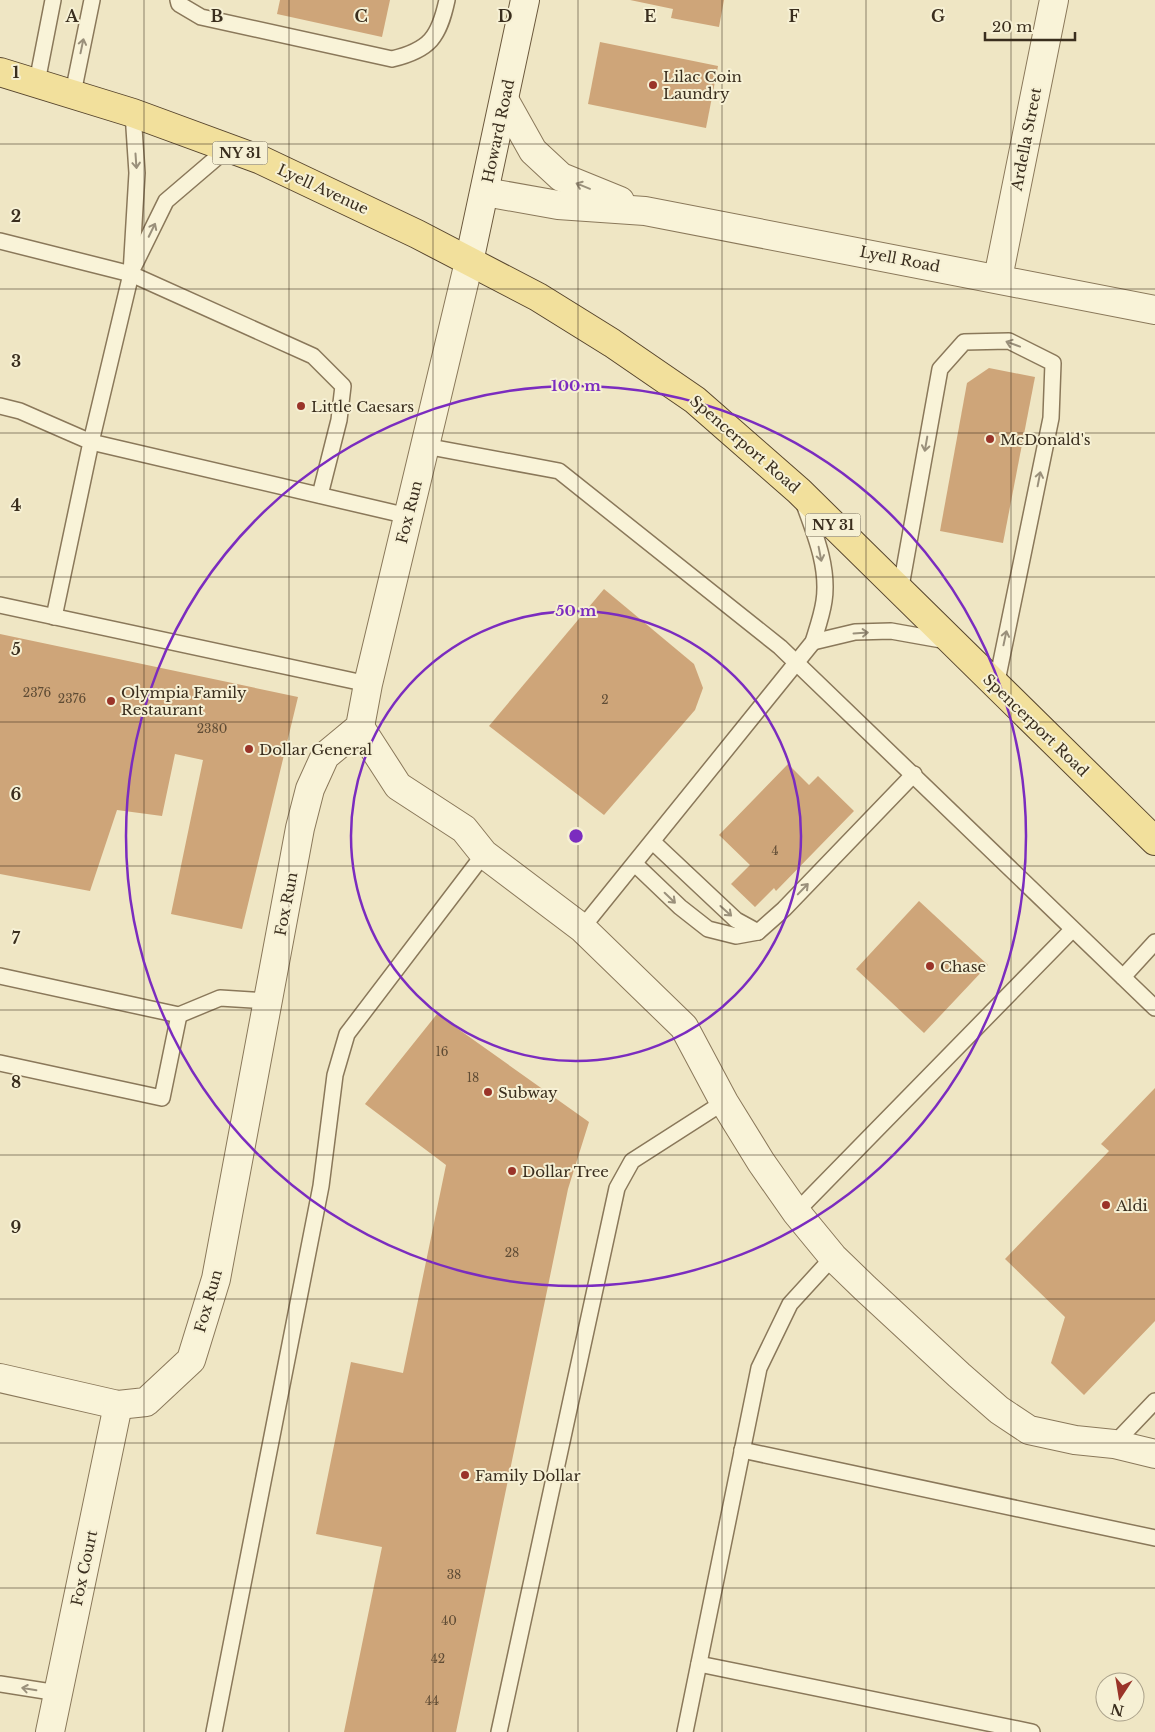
<svg xmlns="http://www.w3.org/2000/svg" width="1155" height="1732" font-family="'Libre Baskerville',serif">
<style>
.building{fill:#cea579}
.lines{fill:none;stroke-linecap:round;stroke-linejoin:round}
.service-casing{stroke:#8a785a;stroke-width:18}
.minor-casing{stroke:#8a785a;stroke-width:30}
.tertiary-casing{stroke:#8a785a;stroke-width:30}
.secondary-casing{stroke:#6c593d;stroke-width:30}
.primary-casing{stroke:#58462e;stroke-width:30}
.service{stroke:#f9f3d8;stroke-width:15}
.minor{stroke:#f9f3d8;stroke-width:28}
.tertiary{stroke:#f9f3d8;stroke-width:28}
.secondary{stroke:#f9f3d8;stroke-width:28}
.primary{stroke:#f2e09c;stroke-width:28}
.oneway{stroke:#9a907b}
.grid{fill:none;stroke:#3a2e1e;stroke-width:1;stroke-opacity:0.55}
.ring{fill:none;stroke:#7b2cbf;stroke-width:2.5}
.poi-dot{fill:#9a3429;stroke:#f6f0d4;stroke-width:2}
.labels{text-anchor:middle;dominant-baseline:central;stroke-width:4;stroke-linejoin:round;paint-order:stroke}
.number-label{font-size:12px;fill:#5f4c35}
.shield{fill:#f6f0d4;stroke:#726855;stroke-width:1}
.shield-label{font-size:14px;font-weight:bold;fill:#3a2e1e}
.poi-label{font-size:15px;fill:#3a2e1e;stroke:#f6f0d4;text-anchor:start}
.street-label{font-size:15px;fill:#3a2e1e;stroke:#f6f0d4}
.grid-label{font-size:16px;text-anchor:middle;font-weight:bold;fill:#3a2e1e;stroke:#f6f0d4;stroke-width:4;stroke-linejoin:round;paint-order:stroke}
.centre{fill:#7b2cbf;stroke:#f6f0d4;stroke-width:2.5}
.ring-label{font-size:15px;text-anchor:middle;font-weight:bold;fill:#7b2cbf;stroke:#f6f0d4;stroke-width:4;stroke-linejoin:round;paint-order:stroke}
</style>
<rect width="100%" height="100%" fill="#efe6c4"/>
<!-- building -->
<g class="building">
<path d="M 280,0 L 390,0 L 382,37 L 277,14 Z"/>
<path d="M 630,0 L 724,0 L 719,27 L 671,18 L 673,9 Z"/>
<path d="M 600,42 L 718,66 L 706,128 L 588,104 Z"/>
<path d="M 989,368 L 1035,377 L 1003,543 L 940,531 L 967,383 Z"/>
<path d="M 604,589 L 694,664 L 703,688 L 695,710 L 604,815 L 489,726 Z"/>
<path d="M 0,634 L 298,697 L 242,929 L 171,914 L 203,760 L 175,754 L 162,816 L 117,810 L 90,891 L 0,874 Z"/>
<path d="M 788,764 L 809,785 L 818,776 L 854,811 L 776,891 L 774,888 L 755,907 L 731,884 L 750,865 L 719,835 Z"/>
<path d="M 919,901 L 988,965 L 924,1033 L 856,969 Z"/>
<path d="M 437,1014 L 589,1122 L 568,1189 L 456,1732 L 344,1732 L 382,1547 L 316,1534 L 351,1362 L 403,1373 L 446,1165 L 365,1104 Z"/>
<path d="M 1155,1088 L 1155,1321 L 1084,1395 L 1051,1363 L 1065,1317 L 1005,1259 L 1109,1151 L 1101,1144 Z"/>
</g>
<g class="lines">
<defs>
<g id="service">
<path d="M 178,0 L 179,4 L 201,17 L 392,59 C 430,50 439,37 447,0"/>
<path d="M 37,82 L 53,0"/>
<path d="M 73,93 L 92,0"/>
<path d="M 133,113 L 137,173 L 131,274 L 91,442 L 408,516"/>
<path d="M 0,241 L 131,274 L 313,356 L 343,386 L 339,420 L 320,495"/>
<path d="M 134,266 L 166,201 L 228,148"/>
<path d="M 0,406 L 20,411 L 91,442 L 54,617"/>
<path d="M 425,446 L 559,471 L 780,647 L 1155,1008"/>
<path d="M 900,592 L 940,369 L 964,342 L 1009,341 L 1053,363 L 1051,418 L 996,686"/>
<path d="M 0,605 L 368,684"/>
<path d="M 813,642 L 855,632 L 891,631 L 947,641"/>
<path d="M 653,842 L 736,920 L 758,932"/>
<path d="M 635,864 L 680,907 L 708,929 L 736,936 L 758,932 L 784,909 L 914,774"/>
<path d="M 582,928 L 813,642 C 817,629 822,615 824,601 C 829,568 815,534 804,504"/>
<path d="M 0,976 L 179,1015 L 220,998 L 268,1001"/>
<path d="M 1123,977 L 1155,942"/>
<path d="M 0,1063 L 162,1098 L 179,1015"/>
<path d="M 796,1212 L 1072,930"/>
<path d="M 1114,1444 L 1155,1401"/>
<path d="M 742,1450 L 1155,1538"/>
<path d="M 699,1664 L 1032,1732"/>
<path d="M 0,1684 L 58,1693"/>
<path d="M 214,1732 L 321,1186 L 335,1075 L 347,1034 L 484,854"/>
<path d="M 499,1732 L 617,1188 L 632,1161 L 724,1102"/>
<path d="M 685,1732 L 759,1368 L 790,1304 L 833,1257"/>
</g>
<g id="minor">
<path d="M 998,278 L 1054,0"/>
<path d="M 360,727 L 398,786 L 464,829 L 484,854 L 582,928 L 684,1027 L 724,1102 L 761,1162 L 796,1212 L 833,1257 L 865,1288 L 959,1375 L 999,1410 L 1029,1430 L 1075,1440 L 1114,1444 L 1155,1454"/>
<path d="M 0,1378 L 118,1405 L 146,1402 L 191,1360 L 216,1279 L 300,828 L 310,789 L 325,756 L 360,727 L 368,684 L 469,262"/>
<path d="M 50,1732 L 118,1405"/>
</g>
<g id="tertiary">
<path d="M 505,101 L 533,151 L 561,177 L 620,201"/>
<path d="M 485,192 L 558,205 L 645,211 L 1155,310"/>
</g>
<path id="secondary" d="M 469,262 L 525,0"/>
<path id="primary" d="M 0,72 L 133,113 L 261,160 L 417,234 L 538,297 L 612,343 L 695,400 L 799,491 L 1155,841"/>
</defs>
<!-- service casing -->
<use href="#service" class="service-casing"/>
<!-- minor casing -->
<use href="#minor" class="minor-casing"/>
<!-- tertiary casing -->
<use href="#tertiary" class="tertiary-casing"/>
<!-- secondary casing -->
<use href="#secondary" class="secondary-casing"/>
<!-- primary casing -->
<use href="#primary" class="primary-casing"/>
<!-- service -->
<use href="#service" class="service"/>
<!-- minor -->
<use href="#minor" class="minor"/>
<!-- tertiary -->
<use href="#tertiary" class="tertiary"/>
<!-- secondary -->
<use href="#secondary" class="secondary"/>
<!-- primary -->
<use href="#primary" class="primary"/>
</g>
<!-- one-way arrows -->
<defs><path id="oneway-shaft" d="M-6 0H5M1.5-3L5.5 0L1.5 3" fill="none" stroke-width="1.6" stroke-linecap="round" stroke-linejoin="round" transform="scale(1.25)"/></defs>
<g class="oneway">
<use href="#oneway-shaft" transform="translate(82 46) rotate(-78)"/>
<use href="#oneway-shaft" transform="translate(136 161) rotate(86)"/>
<use href="#oneway-shaft" transform="translate(583 186) rotate(-158)"/>
<use href="#oneway-shaft" transform="translate(152 230) rotate(-64)"/>
<use href="#oneway-shaft" transform="translate(1013 344) rotate(-160)"/>
<use href="#oneway-shaft" transform="translate(926 444) rotate(100)"/>
<use href="#oneway-shaft" transform="translate(1039 479) rotate(-79)"/>
<use href="#oneway-shaft" transform="translate(820 554) rotate(79)"/>
<use href="#oneway-shaft" transform="translate(861 633) rotate(-4)"/>
<use href="#oneway-shaft" transform="translate(1005 638) rotate(-78)"/>
<use href="#oneway-shaft" transform="translate(803 889) rotate(-46)"/>
<use href="#oneway-shaft" transform="translate(670 898) rotate(44)"/>
<use href="#oneway-shaft" transform="translate(726 911) rotate(42)"/>
<use href="#oneway-shaft" transform="translate(29 1689) rotate(-171)"/>
</g>
<!-- grid -->
<path class="grid" d="M 144,0 L 144,1732M 289,0 L 289,1732M 433,0 L 433,1732M 578,0 L 578,1732M 722,0 L 722,1732M 866,0 L 866,1732M 1011,0 L 1011,1732M 0,144 L 1155,144M 0,289 L 1155,289M 0,433 L 1155,433M 0,577 L 1155,577M 0,722 L 1155,722M 0,866 L 1155,866M 0,1010 L 1155,1010M 0,1155 L 1155,1155M 0,1299 L 1155,1299M 0,1443 L 1155,1443M 0,1588 L 1155,1588"/>
<!-- distance rings -->
<g class="ring">
<circle cx="576" cy="836" r="225"/>
<circle cx="576" cy="836" r="450"/>
</g>
<!-- markers -->
<g class="poi-dot">
<circle cx="653" cy="85" r="5"/>
<circle cx="301" cy="406" r="5"/>
<circle cx="990" cy="439" r="5"/>
<circle cx="111" cy="701" r="5"/>
<circle cx="249" cy="749" r="5"/>
<circle cx="930" cy="966" r="5"/>
<circle cx="488" cy="1092" r="5"/>
<circle cx="512" cy="1171" r="5"/>
<circle cx="1106" cy="1205" r="5"/>
<circle cx="465" cy="1475" r="5"/>
</g>
<g class="labels">
<!-- number labels -->
<g class="number-label">
<text x="37" y="692">2376</text>
<text x="72" y="698">2376</text>
<text x="605" y="699">2</text>
<text x="212" y="728">2380</text>
<text x="775" y="850">4</text>
<text x="442" y="1051">16</text>
<text x="473" y="1077">18</text>
<text x="512" y="1252">28</text>
<text x="454" y="1574">38</text>
<text x="449" y="1620">40</text>
<text x="438" y="1658">42</text>
<text x="432" y="1700">44</text>
</g>
<!-- shield labels -->
<g class="shield">
<rect x="212.5" y="141.5" width="55" height="23" rx="4"/>
<rect x="805.5" y="513.5" width="55" height="23" rx="4"/>
</g>
<g class="shield-label">
<text x="240" y="153">NY 31</text>
<text x="833" y="525">NY 31</text>
</g>
<!-- poi labels -->
<g class="poi-label">
<text x="663" y="76">Lilac Coin<tspan x="663" dy="17">Laundry</tspan></text>
<text x="311" y="406">Little Caesars</text>
<text x="1000" y="439">McDonald's</text>
<text x="121" y="692">Olympia Family<tspan x="121" dy="17">Restaurant</tspan></text>
<text x="259" y="749">Dollar General</text>
<text x="940" y="966">Chase</text>
<text x="498" y="1092">Subway</text>
<text x="522" y="1171">Dollar Tree</text>
<text x="1116" y="1205">Aldi</text>
<text x="475" y="1475">Family Dollar</text>
</g>
<!-- street labels -->
<g class="street-label">
<text transform="translate(498 131) rotate(-78)">Howard Road</text>
<text transform="translate(1026 139) rotate(-79)">Ardella Street</text>
<text transform="translate(323 189) rotate(25)">Lyell Avenue</text>
<text transform="translate(900 259) rotate(11)">Lyell Road</text>
<text transform="translate(745 444) rotate(41)">Spencerport Road</text>
<text transform="translate(409 512) rotate(-76)">Fox Run</text>
<text transform="translate(1036 725) rotate(44)">Spencerport Road</text>
<text transform="translate(286 904) rotate(-79)">Fox Run</text>
<text transform="translate(208 1301) rotate(-74)">Fox Run</text>
<text transform="translate(84 1568) rotate(-78)">Fox Court</text>
</g>
</g>
<g class="grid-label">
<text x="72" y="22">A</text>
<text x="217" y="22">B</text>
<text x="361" y="22">C</text>
<text x="505" y="22">D</text>
<text x="650" y="22">E</text>
<text x="794" y="22">F</text>
<text x="938" y="22">G</text>
<text x="16" y="78">1</text>
<text x="16" y="222">2</text>
<text x="16" y="367">3</text>
<text x="16" y="511">4</text>
<text x="16" y="655">5</text>
<text x="16" y="800">6</text>
<text x="16" y="944">7</text>
<text x="16" y="1088">8</text>
<text x="16" y="1233">9</text>
</g>
<circle cx="576" cy="836" r="8" class="centre"/>
<g class="ring-label">
<text x="576" y="391">100 m</text>
<text x="576" y="616">50 m</text>
</g>
<!-- north arrow -->
<g transform="translate(1120 1697) rotate(192)"><circle r="24" fill="#f6f0d4" stroke="#aba28b"/>
<path d="M0-4L9 19L0 12L-9 19Z" fill="#9a3429"/>
<text y="-8" font-size="14" font-weight="bold" text-anchor="middle" fill="#3a2e1e">N</text>
</g>
<!-- scale -->
<path d="M985 32v8h90v-8" fill="none" stroke="#3a2e1e" stroke-width="2.5"/>
<text x="992" y="32" font-size="15" fill="#3a2e1e" stroke="#f6f0d4" stroke-width="4" paint-order="stroke">20 m</text>
</svg>
